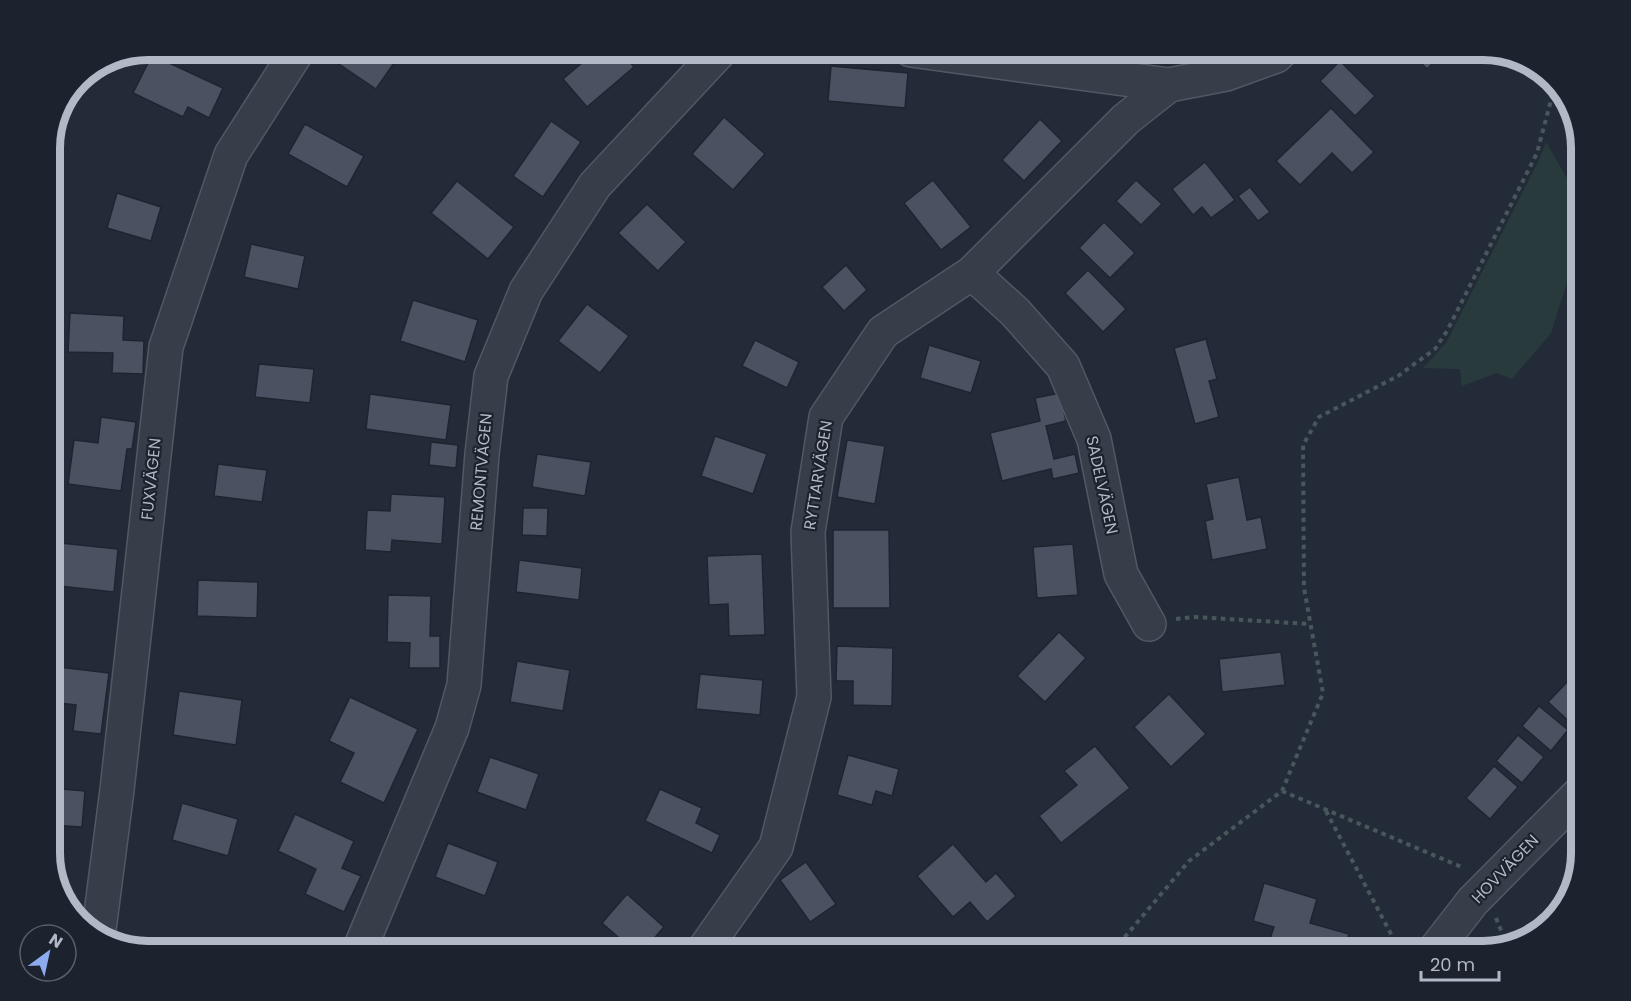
<svg xmlns="http://www.w3.org/2000/svg" width="1631" height="1001" font-family="Poppins,sans-serif">
<style>
.green{fill:#293a3c}
.building{fill:#4a5262;stroke:#1e2430;stroke-width:1.5}
.lines{fill:none;stroke-linecap:round;stroke-linejoin:round}
.minor-casing{stroke:#525864;stroke-width:36}
.path{stroke:#47575b;stroke-width:4;stroke-dasharray:4.5 4.5;stroke-linecap:butt}
.minor{stroke:#373d49;stroke-width:33}
.labels{text-anchor:middle;dominant-baseline:central;stroke-width:4.5;stroke-linejoin:round;paint-order:stroke}
.street-label{font-size:16px;fill:#b2b8c5;stroke:#1c222e}
.rim{fill:none;stroke:#b2b8c5;stroke-width:8}
</style>
<rect width="100%" height="100%" fill="#242b38"/>
<!-- green -->
<path class="green" d="M 1546,142 L 1580,201 L 1577,251 L 1551,333 L 1512,379 L 1497,373 L 1462,386 L 1460,369 L 1423,368 L 1446,343 L 1539,160 Z"/>
<!-- building -->
<g class="building">
<path d="M 341,50 L 403,50 L 376,89 L 333,60 Z"/>
<path d="M 597,50 L 619,50 L 634,67 L 587,107 L 563,79 Z"/>
<path d="M 1408,50 L 1446,50 L 1427,69 Z"/>
<path d="M 152,55 L 223,88 L 209,118 L 188,107 L 183,117 L 133,93 Z"/>
<path d="M 1340,61 L 1375,96 L 1355,116 L 1320,81 Z"/>
<path d="M 831,66 L 908,73 L 905,108 L 828,101 Z"/>
<path d="M 1331,108 L 1374,152 L 1352,173 L 1332,153 L 1300,185 L 1276,161 Z"/>
<path d="M 724,117 L 765,154 L 733,190 L 692,154 Z"/>
<path d="M 1040,119 L 1062,141 L 1024,181 L 1002,160 Z"/>
<path d="M 551,121 L 581,142 L 543,197 L 513,176 Z"/>
<path d="M 305,124 L 364,156 L 347,187 L 288,154 Z"/>
<path d="M 1205,162 L 1235,200 L 1211,218 L 1202,207 L 1193,215 L 1172,189 Z"/>
<path d="M 933,180 L 971,227 L 941,250 L 904,203 Z"/>
<path d="M 1136,180 L 1162,204 L 1141,225 L 1116,201 Z"/>
<path d="M 457,181 L 514,227 L 488,259 L 431,213 Z"/>
<path d="M 1250,187 L 1270,212 L 1258,221 L 1238,196 Z"/>
<path d="M 117,193 L 161,207 L 151,241 L 107,228 Z"/>
<path d="M 647,204 L 686,242 L 658,271 L 618,233 Z"/>
<path d="M 1104,222 L 1135,253 L 1110,278 L 1079,248 Z"/>
<path d="M 251,244 L 305,256 L 298,289 L 244,277 Z"/>
<path d="M 846,265 L 867,290 L 844,311 L 822,287 Z"/>
<path d="M 1088,270 L 1126,309 L 1103,332 L 1065,293 Z"/>
<path d="M 413,300 L 478,320 L 465,362 L 400,341 Z"/>
<path d="M 587,304 L 629,336 L 600,373 L 558,341 Z"/>
<path d="M 70,313 L 124,316 L 123,340 L 144,341 L 143,374 L 112,373 L 113,353 L 68,352 Z"/>
<path d="M 1206,339 L 1217,379 L 1209,381 L 1219,417 L 1195,424 L 1174,348 Z"/>
<path d="M 755,340 L 799,362 L 787,388 L 742,366 Z"/>
<path d="M 929,345 L 981,361 L 971,393 L 920,378 Z"/>
<path d="M 259,364 L 314,369 L 310,403 L 255,397 Z"/>
<path d="M 1060,393 L 1066,421 L 1046,426 L 1054,459 L 1075,454 L 1079,473 L 1053,479 L 1051,469 L 1002,481 L 990,433 L 1040,421 L 1035,398 Z"/>
<path d="M 370,394 L 451,405 L 446,440 L 366,429 Z"/>
<path d="M 101,417 L 136,422 L 132,449 L 127,449 L 121,491 L 68,484 L 74,440 L 98,443 Z"/>
<path d="M 715,436 L 767,454 L 753,494 L 701,476 Z"/>
<path d="M 847,440 L 885,446 L 875,504 L 837,497 Z"/>
<path d="M 431,442 L 458,445 L 456,468 L 429,465 Z"/>
<path d="M 537,454 L 591,462 L 585,496 L 532,487 Z"/>
<path d="M 218,464 L 267,470 L 262,502 L 214,496 Z"/>
<path d="M 1239,477 L 1247,520 L 1261,517 L 1267,549 L 1212,560 L 1205,521 L 1213,519 L 1206,484 Z"/>
<path d="M 391,494 L 445,497 L 442,544 L 392,540 L 391,552 L 365,550 L 367,510 L 390,511 Z"/>
<path d="M 523,508 L 548,508 L 547,536 L 522,535 Z"/>
<path d="M 833,530 L 889,530 L 890,608 L 833,608 Z"/>
<path d="M 51,542 L 118,549 L 114,592 L 50,585 Z"/>
<path d="M 1073,544 L 1078,595 L 1037,598 L 1033,547 Z"/>
<path d="M 762,554 L 765,635 L 729,636 L 728,604 L 709,605 L 707,556 Z"/>
<path d="M 519,560 L 582,568 L 579,600 L 516,592 Z"/>
<path d="M 198,580 L 258,582 L 257,618 L 197,616 Z"/>
<path d="M 388,595 L 431,596 L 430,636 L 440,636 L 440,668 L 409,668 L 410,643 L 387,642 Z"/>
<path d="M 1059,632 L 1086,658 L 1045,702 L 1017,676 Z"/>
<path d="M 837,646 L 893,648 L 892,706 L 853,705 L 853,681 L 836,681 Z"/>
<path d="M 1281,652 L 1285,685 L 1222,692 L 1219,659 Z"/>
<path d="M 517,661 L 570,670 L 563,711 L 510,702 Z"/>
<path d="M 50,666 L 109,673 L 101,734 L 73,731 L 76,705 L 50,702 Z"/>
<path d="M 700,674 L 763,680 L 760,715 L 696,709 Z"/>
<path d="M 1569,680 L 1581,691 L 1581,716 L 1573,725 L 1548,702 Z"/>
<path d="M 179,691 L 242,700 L 236,745 L 173,735 Z"/>
<path d="M 1169,694 L 1206,734 L 1171,767 L 1134,727 Z"/>
<path d="M 350,697 L 418,729 L 384,803 L 340,782 L 354,753 L 329,741 Z"/>
<path d="M 1539,706 L 1568,730 L 1551,751 L 1522,726 Z"/>
<path d="M 1518,735 L 1544,757 L 1522,783 L 1496,761 Z"/>
<path d="M 1095,746 L 1130,788 L 1061,843 L 1039,816 L 1077,785 L 1064,771 Z"/>
<path d="M 848,755 L 899,769 L 892,796 L 876,791 L 872,805 L 837,795 Z"/>
<path d="M 490,757 L 539,774 L 526,810 L 477,792 Z"/>
<path d="M 1494,766 L 1518,787 L 1490,819 L 1466,798 Z"/>
<path d="M 50,788 L 85,791 L 82,827 L 50,825 Z"/>
<path d="M 660,789 L 702,808 L 696,823 L 720,835 L 712,853 L 645,821 Z"/>
<path d="M 182,803 L 238,819 L 228,856 L 172,840 Z"/>
<path d="M 295,814 L 354,841 L 342,868 L 361,876 L 344,912 L 305,894 L 316,869 L 278,851 Z"/>
<path d="M 448,843 L 498,862 L 485,896 L 435,877 Z"/>
<path d="M 953,844 L 986,882 L 996,873 L 1016,896 L 987,922 L 970,902 L 953,917 L 917,876 Z"/>
<path d="M 806,862 L 836,904 L 810,922 L 780,880 Z"/>
<path d="M 1264,883 L 1317,899 L 1310,923 L 1349,934 L 1344,951 L 1266,951 L 1274,927 L 1253,921 Z"/>
<path d="M 627,894 L 664,927 L 643,951 L 634,951 L 602,923 Z"/>
<path d="M 761,940 L 770,951 L 745,951 Z"/>
</g>
<g class="lines">
<defs>
<g id="minor">
<path d="M 911,50 L 1169,85 L 1226,74 L 1276,56 L 1282,50"/>
<path d="M 972,273 L 1015,312 L 1063,366 L 1094,439 L 1121,574 L 1149,624"/>
<path d="M 98,937 L 117,790 L 166,347 L 231,155 L 298,50"/>
<path d="M 359,951 L 452,728 L 464,685 L 482,454 L 491,376 L 526,291 L 595,185 L 721,50"/>
<path d="M 703,951 L 776,847 L 814,697 L 808,532 L 826,417 L 883,332 L 972,273 L 1126,119 L 1169,85"/>
<path d="M 1434,951 L 1473,901 L 1581,792"/>
</g>
</defs>
<!-- minor casing -->
<use href="#minor" class="minor-casing"/>
<!-- path -->
<g class="path">
<path d="M 1176,619 L 1194,617 L 1310,624"/>
<path d="M 1282,791 L 1464,868"/>
<path d="M 1326,811 L 1400,951"/>
<path d="M 1496,918 L 1507,945"/>
<path d="M 1113,951 L 1189,861 L 1282,791 L 1323,693 L 1304,588 L 1303,445 L 1319,417 L 1398,376 L 1435,349 L 1447,331 L 1537,153 L 1555,85"/>
</g>
<!-- minor -->
<use href="#minor" class="minor"/>
</g>
<g class="labels">
<!-- street labels -->
<g class="street-label">
<text transform="translate(481 472) rotate(-85)">REMONTVÄGEN</text>
<text transform="translate(818 475) rotate(-81)">RYTTARVÄGEN</text>
<text transform="translate(151 479) rotate(-84)">FUXVÄGEN</text>
<text transform="translate(1102 485) rotate(78)">SADELVÄGEN</text>
<text transform="translate(1505 869) rotate(-46)">HOVVÄGEN</text>
</g>
</g>
<!-- crop -->
<path d="M0 0H1631V1001H0ZM148 60H1483A88 88 0 0 1 1571 148V853A88 88 0 0 1 1483 941H148A88 88 0 0 1 60 853V148A88 88 0 0 1 148 60Z" fill="#1c222e" fill-rule="evenodd"/>
<path class="rim" d="M148 60H1483A88 88 0 0 1 1571 148V853A88 88 0 0 1 1483 941H148A88 88 0 0 1 60 853V148A88 88 0 0 1 148 60Z"/>
<!-- north arrow -->
<g transform="translate(48 953) rotate(33)"><circle r="28" fill="#1c222e" stroke="#585e6a" stroke-width="1.5"/>
<path d="M0-4.5L10 22L0 15L-10 22Z" fill="#8dacef"/>
<text y="-9" font-size="16" font-weight="bold" text-anchor="middle" fill="#b2b8c5">N</text>
</g>
<!-- scale -->
<path d="M1421 971v9h78v-9" fill="none" stroke="#b2b8c5" stroke-width="3"/>
<text x="1430" y="971" font-size="18" fill="#b2b8c5" stroke="#1c222e" stroke-width="4.5" paint-order="stroke">20 m</text>
</svg>
